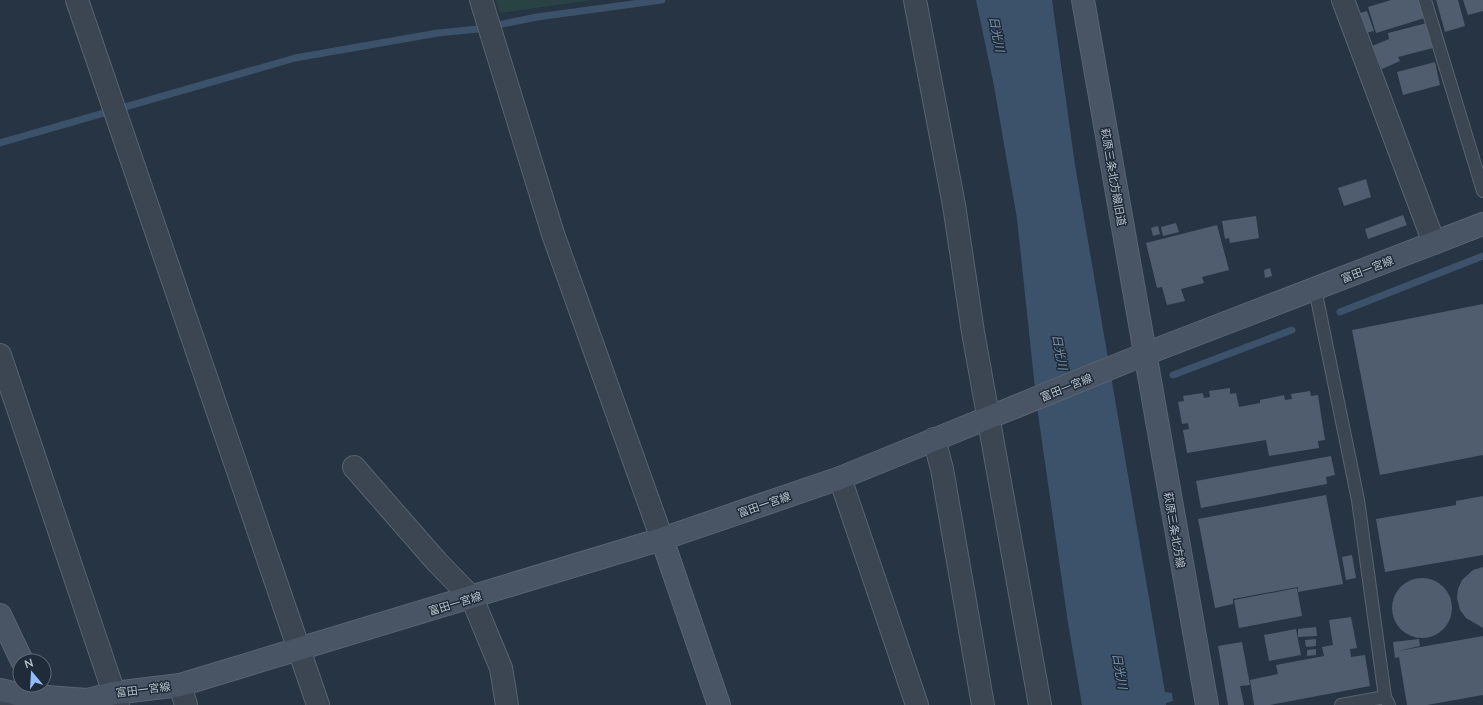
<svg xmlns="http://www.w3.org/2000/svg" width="1483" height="705" font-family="Lato,'Noto Sans JP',sans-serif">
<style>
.green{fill:#294244}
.water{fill:#3c526b}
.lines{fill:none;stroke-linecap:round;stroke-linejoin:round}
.stream{stroke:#3c526b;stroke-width:7}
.building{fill:#505d6e}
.lane-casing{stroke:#596470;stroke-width:14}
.street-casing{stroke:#596470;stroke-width:24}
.secondary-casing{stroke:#596470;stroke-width:24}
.lane{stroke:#3b4652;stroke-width:12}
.street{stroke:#3b4652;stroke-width:22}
.secondary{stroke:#495565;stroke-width:22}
.labels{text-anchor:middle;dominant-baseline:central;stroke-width:3;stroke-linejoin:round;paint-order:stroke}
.street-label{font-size:11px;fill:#b8c1cc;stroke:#1f2b38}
.water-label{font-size:12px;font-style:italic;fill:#7893af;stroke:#1f2b38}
</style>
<rect width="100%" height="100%" fill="#263443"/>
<!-- green -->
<path class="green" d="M 496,0 L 593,0 L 500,13 Z"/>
<!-- water -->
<path class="water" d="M 976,0 L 1052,0 L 1075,165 L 1165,692 L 1172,693 L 1173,701 L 1166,703 L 1166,705 L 1082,705 L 1068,623 L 1037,407 L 1017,219 L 994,86 Z"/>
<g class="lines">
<!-- stream -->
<g class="stream">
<path d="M 0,143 L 295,58 L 438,33 L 478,29 L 537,17 L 662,0"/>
<path d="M 1340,312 L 1483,256"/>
<path d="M 1173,375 L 1292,330"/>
</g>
</g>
<!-- building -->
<g class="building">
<path d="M 1391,0 L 1419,0 L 1425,18 L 1376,33 L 1368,7 Z"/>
<path d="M 1436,0 L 1458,0 L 1465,26 L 1445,32 Z"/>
<path d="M 1463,0 L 1483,0 L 1483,11 L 1468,15 Z"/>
<path d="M 1367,11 L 1374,31 L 1366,33 L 1360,13 Z"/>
<path d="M 1427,23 L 1433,48 L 1398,57 L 1400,61 L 1382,69 L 1372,46 L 1389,39 L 1388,33 Z"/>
<path d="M 1435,62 L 1440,85 L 1403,95 L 1397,72 Z"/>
<path d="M 1366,179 L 1371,197 L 1344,206 L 1338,188 Z"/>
<path d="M 1403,215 L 1407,225 L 1368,239 L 1365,229 Z"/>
<path d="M 1256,216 L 1259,238 L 1230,243 L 1229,238 L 1225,239 L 1222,221 Z"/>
<path d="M 1176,223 L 1179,232 L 1163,236 L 1161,227 Z"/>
<path d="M 1217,225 L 1229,270 L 1202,277 L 1204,283 L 1181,289 L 1185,301 L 1167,305 L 1162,287 L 1157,288 L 1146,243 Z"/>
<path d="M 1158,226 L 1160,234 L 1153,236 L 1151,228 Z"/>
<path d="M 1270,268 L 1272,276 L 1265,278 L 1264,270 Z"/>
<path d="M 1483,304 L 1483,455 L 1380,475 L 1352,330 Z"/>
<path d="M 1230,388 L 1230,394 L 1236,393 L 1239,407 L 1260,403 L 1260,400 L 1284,395 L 1285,400 L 1292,399 L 1291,394 L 1310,391 L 1311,396 L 1318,395 L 1325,440 L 1318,441 L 1319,448 L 1269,456 L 1266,440 L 1187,453 L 1183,430 L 1189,429 L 1188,423 L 1182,424 L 1178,402 L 1184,401 L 1183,396 L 1203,393 L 1204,398 L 1210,397 L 1209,391 Z"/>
<path d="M 1331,456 L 1335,475 L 1326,477 L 1327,484 L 1201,508 L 1196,481 Z"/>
<path d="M 1326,495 L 1343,584 L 1298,592 L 1298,587 L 1233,599 L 1233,604 L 1215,608 L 1198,519 Z"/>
<path d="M 1483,496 L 1483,555 L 1385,572 L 1376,519 L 1456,505 L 1456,501 Z"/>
<path d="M 1352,555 L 1356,578 L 1346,580 L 1342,557 Z"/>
<path d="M 1483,567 L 1483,628 L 1466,618 L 1460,610 L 1457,598 L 1458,589 L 1462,580 L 1473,570 Z"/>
<circle cx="1422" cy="608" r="30"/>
<path d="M 1297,588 L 1302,616 L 1239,628 L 1234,600 Z"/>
<path d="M 1351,617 L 1357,648 L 1350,649 L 1351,657 L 1365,655 L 1370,686 L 1270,705 L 1254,705 L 1250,680 L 1278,674 L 1276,665 L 1324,656 L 1322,647 L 1333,645 L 1329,620 Z"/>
<path d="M 1316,627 L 1317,636 L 1298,637 L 1298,629 Z"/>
<path d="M 1296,629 L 1301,655 L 1269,661 L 1264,635 Z"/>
<path d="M 1483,636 L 1483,695 L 1427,705 L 1407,705 L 1399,657 L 1395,658 L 1393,642 L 1419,639 L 1420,646 L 1398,651 Z"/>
<path d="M 1316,639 L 1316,646 L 1306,647 L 1305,640 Z"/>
<path d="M 1242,642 L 1250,685 L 1240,686 L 1244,705 L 1228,705 L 1218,646 Z"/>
<path d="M 1316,649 L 1316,655 L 1307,656 L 1307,650 Z"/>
</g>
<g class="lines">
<defs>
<g id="lane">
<path d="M 1425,0 L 1483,191"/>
<path d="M 1315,289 L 1358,500 L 1385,697"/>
<path d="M 1341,705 L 1385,697 L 1389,705"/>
</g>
<g id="street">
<path d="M 77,0 L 318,705"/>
<path d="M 481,0 L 553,234 L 662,539"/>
<path d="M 915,0 L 954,205 L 973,332 L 1040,705"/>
<path d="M 1343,0 L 1434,243"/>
<path d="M 0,355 L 118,705"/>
<path d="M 934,439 L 942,469 L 983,705"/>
<path d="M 354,467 L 437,562 L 472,598 L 501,668 L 507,705"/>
<path d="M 840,478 L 917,705"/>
<path d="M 180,685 L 186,705"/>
<path d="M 3,705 L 21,695"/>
</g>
<g id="secondary">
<path d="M 1083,0 L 1207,705"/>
<path d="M 662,539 L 719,705"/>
<path d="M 0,615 L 22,661"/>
<path d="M 0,690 L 21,695 L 87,700 L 114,693 L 180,685 L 662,539 L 840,478 L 1145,354 L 1483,224"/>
</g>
</defs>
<!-- lane casing -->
<use href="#lane" class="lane-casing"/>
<!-- street casing -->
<use href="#street" class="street-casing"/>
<!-- secondary casing -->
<use href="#secondary" class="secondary-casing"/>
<!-- lane -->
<use href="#lane" class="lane"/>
<!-- street -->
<use href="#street" class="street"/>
<!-- secondary -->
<use href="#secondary" class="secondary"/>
</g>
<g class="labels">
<!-- street labels -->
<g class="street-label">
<text transform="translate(1114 177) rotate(80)">萩原三条北方線旧道</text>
<text transform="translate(1367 269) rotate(-21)">富田一宮線</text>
<text transform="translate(1066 387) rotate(-22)">富田一宮線</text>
<text transform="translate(764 504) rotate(-19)">富田一宮線</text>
<text transform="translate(1175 530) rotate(80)">萩原三条北方線</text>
<text transform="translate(455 603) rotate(-17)">富田一宮線</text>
<text transform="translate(143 689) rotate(-7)">富田一宮線</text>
</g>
<!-- water labels -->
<g class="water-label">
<text transform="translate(997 34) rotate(79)">日光川</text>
<text transform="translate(1060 352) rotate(79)">日光川</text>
<text transform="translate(1120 671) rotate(80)">日光川</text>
</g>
</g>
<!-- north arrow -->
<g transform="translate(32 673) rotate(342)"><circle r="19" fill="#1f2b38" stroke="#5c6773"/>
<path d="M0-3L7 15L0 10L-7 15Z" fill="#90bdf9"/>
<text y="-6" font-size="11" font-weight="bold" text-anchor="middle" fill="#b8c1cc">N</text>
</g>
</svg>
